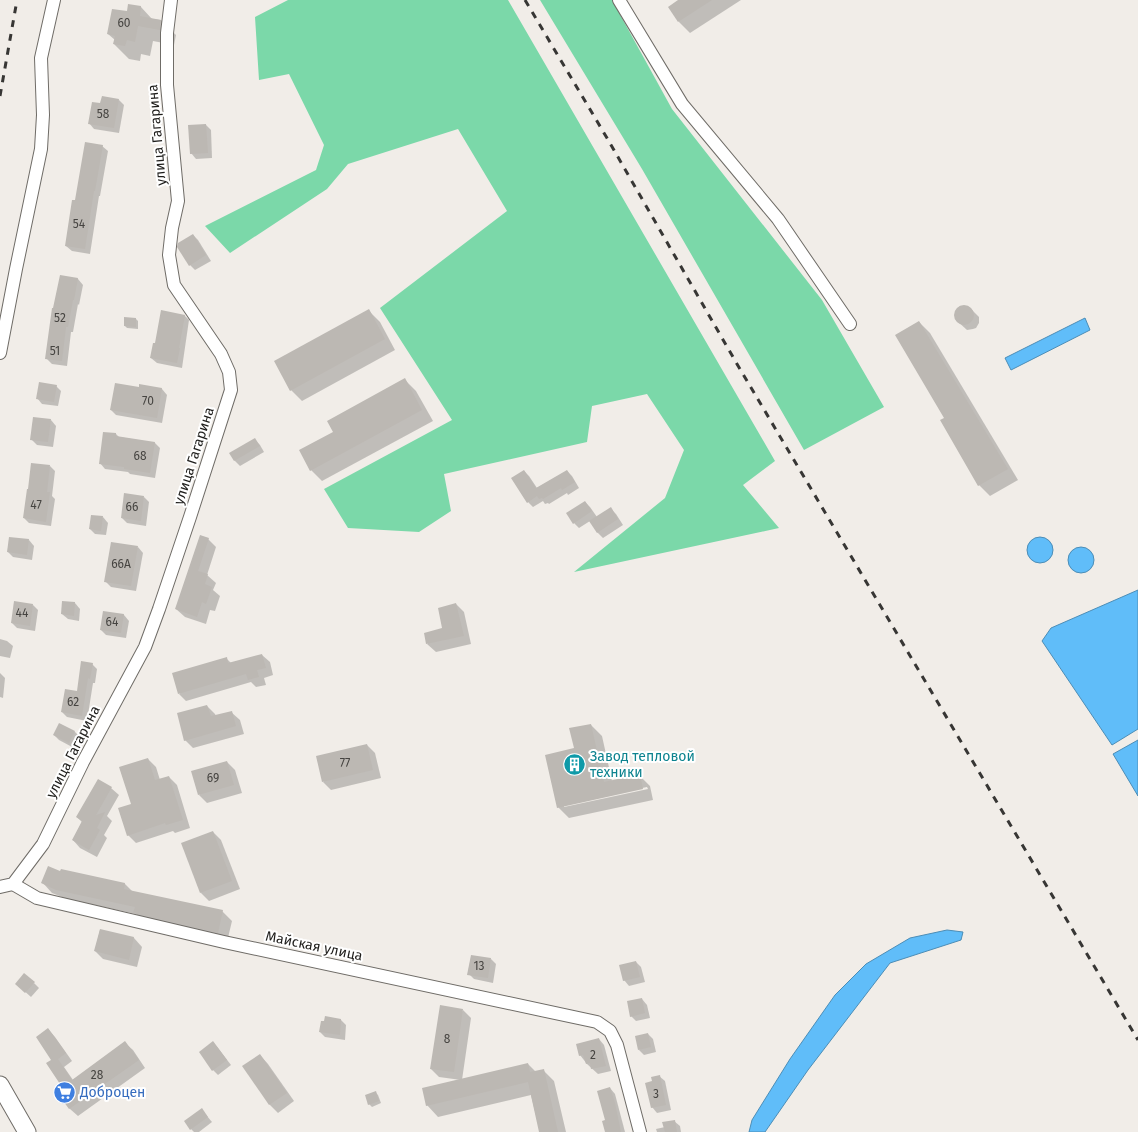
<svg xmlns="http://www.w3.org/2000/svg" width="1138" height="1132" font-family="'Fira Sans',sans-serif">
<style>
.green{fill:#7bd8a9}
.water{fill:#60bdf9;stroke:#4c8db6}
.shadow{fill:#0003;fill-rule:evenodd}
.building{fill:#bcb8b3}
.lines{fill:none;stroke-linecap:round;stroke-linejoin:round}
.minor-casing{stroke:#6f6c67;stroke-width:14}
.secondary-casing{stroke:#6f6c67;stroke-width:19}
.minor{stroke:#fff;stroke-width:12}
.secondary{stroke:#fff;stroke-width:17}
.rail{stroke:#373634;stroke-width:3;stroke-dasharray:7 7;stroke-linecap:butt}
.labels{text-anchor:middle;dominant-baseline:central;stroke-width:4;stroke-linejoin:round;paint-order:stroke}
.number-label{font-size:12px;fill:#464441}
.street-label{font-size:14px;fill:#1e1d1b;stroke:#fff}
.culture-label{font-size:14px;fill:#0d838f;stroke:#fff;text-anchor:start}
.shop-label{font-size:14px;fill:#366cbe;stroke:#fff;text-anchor:start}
</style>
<rect width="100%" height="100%" fill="#f1ede8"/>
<!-- green -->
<g class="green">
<path d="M 288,0 L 508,0 L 775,461 L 743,485 L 779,528 L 574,572 L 665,498 L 684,450 L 647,394 L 592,406 L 587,442 L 444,474 L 451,511 L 419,532 L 348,528 L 324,489 L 452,420 L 380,308 L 507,211 L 458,129 L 348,164 L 327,189 L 230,253 L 205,226 L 316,170 L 324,145 L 289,74 L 259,80 L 255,17 Z"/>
<path d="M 540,0 L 612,0 L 672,109 L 822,300 L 884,407 L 804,450 L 642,169 Z"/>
</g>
<!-- water -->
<g class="water">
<path d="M 1085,318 L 1090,330 L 1011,370 L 1005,358 Z"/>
<circle cx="1040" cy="550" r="13"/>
<circle cx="1081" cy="560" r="13"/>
<path d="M 1138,590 L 1138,729 L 1112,745 L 1042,641 L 1051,628 Z"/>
<path d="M 1138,740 L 1138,796 L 1113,754 Z"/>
<path d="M 947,930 L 963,932 L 961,940 L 890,963 L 808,1070 L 765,1132 L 749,1132 L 752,1120 L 790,1059 L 835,995 L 866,964 L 910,938 Z"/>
</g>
<!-- shadow -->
<g class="shadow">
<path d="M 680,0 L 741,0 L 690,33 L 679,22 Z"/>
<path d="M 129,5 L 141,7 L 152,19 L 161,20 L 176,35 L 174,45 L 153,41 L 150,56 L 141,54 L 140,61 L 129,59 L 114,44 L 115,40 L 108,34 L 128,12 Z"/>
<path d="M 119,100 L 124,105 L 119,133 L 94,129 L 89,123 L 101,105 Z"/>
<path d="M 206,125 L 211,130 L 212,158 L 196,159 L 191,153 Z"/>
<path d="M 102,146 L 108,151 L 100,196 L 99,196 L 90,254 L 72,251 L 66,246 L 76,201 Z"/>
<path d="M 193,235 L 198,240 L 211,261 L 195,270 L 190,265 Z"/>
<path d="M 61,276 L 78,279 L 83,285 L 79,305 L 78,304 L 73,332 L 71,332 L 67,366 L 52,364 L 47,359 Z"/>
<path d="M 960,306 L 966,306 L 969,307 L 979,317 L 979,323 L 976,328 L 973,329 L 967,330 L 956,320 L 955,317 L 956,311 Z"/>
<path d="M 369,311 L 380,322 L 395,350 L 302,401 L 291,390 Z"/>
<path d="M 184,315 L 189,320 L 182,368 L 157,363 L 151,358 L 156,344 Z"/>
<path d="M 136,319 L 138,321 L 138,329 L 127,328 L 125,326 Z"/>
<path d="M 919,322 L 930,333 L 1018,480 L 990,496 L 979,485 L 945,419 Z"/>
<path d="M 405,380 L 416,391 L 433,421 L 322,481 L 311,470 Z"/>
<path d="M 56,386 L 61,391 L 58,406 L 42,404 L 37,398 Z"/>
<path d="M 140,389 L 162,389 L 167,395 L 162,423 L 116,415 L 111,410 Z"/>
<path d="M 51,420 L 56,426 L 53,447 L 37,445 L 31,439 Z"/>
<path d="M 116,434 L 119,437 L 155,443 L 160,448 L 155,478 L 130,474 L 128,472 L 105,469 L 100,463 Z"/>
<path d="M 255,440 L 260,445 L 264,452 L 240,466 L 235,461 L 231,454 Z"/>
<path d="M 50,466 L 55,471 L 52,496 L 55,499 L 51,526 L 29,523 L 24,518 L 29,490 Z"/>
<path d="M 524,471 L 529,476 L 537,488 L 567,471 L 572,476 L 579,488 L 568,495 L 567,493 L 549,504 L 548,503 L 545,504 L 543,501 L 533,507 L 528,502 Z"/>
<path d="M 144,497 L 149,502 L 146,526 L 127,523 L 122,518 Z"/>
<path d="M 585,502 L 590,507 L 597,517 L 611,509 L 616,514 L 623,525 L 603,538 L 597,532 L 590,521 L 579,528 L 574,523 Z"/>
<path d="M 103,517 L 108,523 L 106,535 L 95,534 L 90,529 Z"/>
<path d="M 208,539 L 216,547 L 207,575 L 216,583 L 213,590 L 220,596 L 215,611 L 210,610 L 206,624 L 185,617 L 176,609 Z"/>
<path d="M 29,540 L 34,546 L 32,560 L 13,557 L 8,552 Z"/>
<path d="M 138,547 L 143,553 L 136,591 L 111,587 L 105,581 Z"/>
<path d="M 75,603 L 80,609 L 79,621 L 68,619 L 62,614 Z"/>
<path d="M 456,604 L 464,612 L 471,644 L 436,652 L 427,644 L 444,629 Z"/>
<path d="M 33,605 L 38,610 L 35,631 L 17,628 L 12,623 Z"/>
<path d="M 104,612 L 124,615 L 129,621 L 126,638 L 106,635 L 101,630 Z"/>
<path d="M 0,639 L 7,641 L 13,646 L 10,658 L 0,656 Z"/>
<path d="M 262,655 L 270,662 L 273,675 L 264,678 L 266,685 L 256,687 L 251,682 L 186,701 L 179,694 L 226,658 L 231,663 Z"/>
<path d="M 92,664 L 97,669 L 95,683 L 93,683 L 87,721 L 67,717 L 62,712 L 77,692 Z"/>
<path d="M 0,673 L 5,678 L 3,698 L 0,697 Z"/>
<path d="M 207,706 L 215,714 L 216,716 L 231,712 L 240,720 L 244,734 L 193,748 L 185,740 Z"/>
<path d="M 60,724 L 75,732 L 80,737 L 74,748 L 59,740 L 54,735 Z"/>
<path d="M 591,725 L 602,736 L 612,781 L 639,775 L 650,786 L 653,800 L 569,818 L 558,807 L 575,749 ZM 647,787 L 648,789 L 564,807 L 564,805 Z"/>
<path d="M 367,745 L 375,753 L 381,778 L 331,790 L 323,782 Z"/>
<path d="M 148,759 L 156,767 L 160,780 L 169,777 L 177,785 L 190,828 L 175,833 L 173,831 L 136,843 L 128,835 L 132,804 Z"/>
<path d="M 227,762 L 235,770 L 242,793 L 207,803 L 199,795 Z"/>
<path d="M 111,788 L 119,795 L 107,816 L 112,821 L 104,835 L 107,838 L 97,857 L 80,848 L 73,840 L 82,822 L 77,817 Z"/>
<path d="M 213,832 L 221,840 L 240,889 L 209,901 L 201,893 Z"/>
<path d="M 61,870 L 125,884 L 133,892 L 222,911 L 232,921 L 227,942 L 144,922 L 136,914 L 67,899 L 52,893 L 43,883 L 61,872 Z"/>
<path d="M 100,930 L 134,938 L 142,947 L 137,967 L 103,959 L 95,951 Z"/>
<path d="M 491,959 L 496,964 L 493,983 L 474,979 L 469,974 Z"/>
<path d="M 636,962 L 641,967 L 645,982 L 629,986 L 624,980 Z"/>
<path d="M 34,983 L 39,988 L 31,997 L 22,989 Z"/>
<path d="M 642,999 L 647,1005 L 650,1018 L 636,1021 L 631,1016 Z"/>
<path d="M 463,1010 L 471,1018 L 462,1080 L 528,1064 L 536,1072 L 543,1070 L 554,1081 L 566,1132 L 540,1132 L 531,1095 L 438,1117 L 427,1105 L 461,1080 L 439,1077 L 431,1069 Z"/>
<path d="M 326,1017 L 341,1020 L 346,1025 L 345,1040 L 325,1037 L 320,1032 L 325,1022 Z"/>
<path d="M 48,1029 L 55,1037 L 72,1061 L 64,1067 L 73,1080 L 125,1043 L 133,1050 L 145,1068 L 78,1116 L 70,1109 L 58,1091 L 63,1087 L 53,1060 Z"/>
<path d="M 648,1034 L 653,1039 L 656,1052 L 644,1055 L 639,1050 Z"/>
<path d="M 599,1039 L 604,1045 L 611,1071 L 598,1074 L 587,1064 L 580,1055 Z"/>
<path d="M 213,1042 L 218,1048 L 231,1065 L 218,1075 L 213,1070 Z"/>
<path d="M 260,1055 L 268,1064 L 294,1101 L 278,1113 L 270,1105 L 244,1067 Z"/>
<path d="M 659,1076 L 665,1081 L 671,1110 L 657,1113 L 652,1107 L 653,1082 Z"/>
<path d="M 610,1088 L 615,1094 L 625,1132 L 606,1132 L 606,1121 Z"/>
<path d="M 376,1093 L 378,1095 L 381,1103 L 372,1107 L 369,1104 Z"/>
<path d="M 202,1110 L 212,1122 L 199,1132 L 194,1132 L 191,1129 Z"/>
<path d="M 674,1121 L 680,1126 L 681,1132 L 657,1132 L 656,1129 L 665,1127 Z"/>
</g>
<!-- building -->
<g class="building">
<path d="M 678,0 L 712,0 L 678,22 L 668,7 Z"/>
<path d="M 128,4 L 141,6 L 140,16 L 161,20 L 160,30 L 138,26 L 135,42 L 127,40 L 125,46 L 113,44 L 115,36 L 107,34 L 112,9 L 127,11 Z"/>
<path d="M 102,96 L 119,99 L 114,128 L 88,124 L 92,102 L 100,103 Z"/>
<path d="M 206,124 L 208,153 L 190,154 L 188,125 Z"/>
<path d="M 85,142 L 103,145 L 95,191 L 94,191 L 85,249 L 65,246 L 72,200 L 75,200 Z"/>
<path d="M 193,234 L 206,255 L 189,266 L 177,247 L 178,243 Z"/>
<path d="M 60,275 L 78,278 L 74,300 L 73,300 L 68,327 L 66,327 L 62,361 L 45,359 L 52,308 L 53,308 Z"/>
<circle cx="964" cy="315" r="10"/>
<path d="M 369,309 L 385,339 L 290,391 L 274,361 Z"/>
<path d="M 161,310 L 185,315 L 179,348 L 180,348 L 177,363 L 150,358 L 153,343 L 155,343 Z"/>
<path d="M 124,317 L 136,318 L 136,327 L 124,326 Z"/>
<path d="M 919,321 L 1008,469 L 978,486 L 940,420 L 944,418 L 895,335 Z"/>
<path d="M 405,378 L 422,410 L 310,471 L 299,450 L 333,432 L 327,421 Z"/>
<path d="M 39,382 L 57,385 L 54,402 L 36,399 Z"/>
<path d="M 115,383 L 139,387 L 139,384 L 162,388 L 157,418 L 110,410 Z"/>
<path d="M 33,417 L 51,419 L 48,442 L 30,440 Z"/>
<path d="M 103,432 L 116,433 L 116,436 L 155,442 L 150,473 L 124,469 L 124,467 L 99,464 Z"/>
<path d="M 255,438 L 260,446 L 234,461 L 229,453 Z"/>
<path d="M 31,463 L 50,465 L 47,492 L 50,492 L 46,522 L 23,518 L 27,489 L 28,489 Z"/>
<path d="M 524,470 L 536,488 L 567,470 L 575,482 L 562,490 L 561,488 L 543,499 L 542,498 L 539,499 L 537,496 L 527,503 L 511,478 Z"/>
<path d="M 124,493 L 144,496 L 141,521 L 121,518 Z"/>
<path d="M 585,501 L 592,511 L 573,524 L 566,513 Z"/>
<path d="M 611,507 L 618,519 L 597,533 L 589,521 Z"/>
<path d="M 91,515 L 103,516 L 101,531 L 89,529 Z"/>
<path d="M 200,535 L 209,538 L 198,571 L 208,574 L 205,584 L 212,587 L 206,604 L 202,602 L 197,617 L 175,609 Z"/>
<path d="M 9,537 L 29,539 L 27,555 L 7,552 Z"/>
<path d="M 111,542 L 138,546 L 131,586 L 104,582 Z"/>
<path d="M 14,601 L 33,604 L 30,626 L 11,623 Z"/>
<path d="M 62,601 L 75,602 L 74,616 L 61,614 Z"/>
<path d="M 456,603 L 464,636 L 426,644 L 424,633 L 442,628 L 438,608 Z"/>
<path d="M 103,611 L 124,614 L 121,633 L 100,630 Z"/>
<path d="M 262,654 L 266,668 L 257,670 L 259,677 L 248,680 L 246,674 L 178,694 L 172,673 L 227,657 L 228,663 Z"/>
<path d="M 81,661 L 93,663 L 90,679 L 88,678 L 82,716 L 61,712 L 65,689 L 77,691 Z"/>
<path d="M 207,705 L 211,716 L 232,711 L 236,726 L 184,741 L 177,713 Z"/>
<path d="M 59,723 L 75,731 L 69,743 L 53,735 Z"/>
<path d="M 591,724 L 604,782 L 640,774 L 643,789 L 557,808 L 545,755 L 574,748 L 569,728 Z"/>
<path d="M 367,744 L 373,770 L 322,782 L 316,756 Z"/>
<path d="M 148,758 L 155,780 L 169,776 L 183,820 L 166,825 L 165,823 L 127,836 L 118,808 L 131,804 L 119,767 Z"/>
<path d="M 227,761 L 234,785 L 198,795 L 191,771 Z"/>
<path d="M 98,779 L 112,787 L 96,815 L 105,812 L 97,828 L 100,830 L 89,850 L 72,840 L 82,821 L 76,817 Z"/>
<path d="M 213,831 L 232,881 L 200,893 L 181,843 Z"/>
<path d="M 48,866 L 60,871 L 61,869 L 125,883 L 124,889 L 223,910 L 218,933 L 133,913 L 135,907 L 56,890 L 41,883 Z"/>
<path d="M 100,929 L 134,937 L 129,960 L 94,951 Z"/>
<path d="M 471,955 L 491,958 L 488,978 L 467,975 Z"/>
<path d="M 636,961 L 640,977 L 623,981 L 619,965 Z"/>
<path d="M 24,973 L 35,982 L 25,993 L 15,984 Z"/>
<path d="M 642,998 L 645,1013 L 630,1017 L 627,1001 Z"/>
<path d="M 440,1005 L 463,1009 L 454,1072 L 430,1069 Z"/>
<path d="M 325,1016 L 341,1019 L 340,1035 L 319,1032 L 321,1021 L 324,1021 Z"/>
<path d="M 48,1028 L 66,1053 L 58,1059 L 72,1080 L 125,1041 L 139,1060 L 69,1109 L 56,1091 L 62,1087 L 46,1063 L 51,1060 L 36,1037 Z"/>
<path d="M 648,1033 L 651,1047 L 638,1050 L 635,1036 Z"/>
<path d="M 599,1038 L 606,1066 L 591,1069 L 590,1063 L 586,1064 L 583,1055 L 579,1056 L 576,1044 Z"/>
<path d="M 213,1041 L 227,1060 L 212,1071 L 199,1052 Z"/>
<path d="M 260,1054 L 287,1093 L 269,1105 L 242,1066 Z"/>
<path d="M 528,1063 L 530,1072 L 544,1069 L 558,1132 L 539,1132 L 528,1082 L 426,1106 L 422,1088 Z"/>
<path d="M 660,1075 L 666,1105 L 651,1108 L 645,1083 L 652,1081 L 651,1077 Z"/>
<path d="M 610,1087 L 615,1103 L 621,1132 L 605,1132 L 602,1121 L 605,1120 L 597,1091 Z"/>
<path d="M 376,1091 L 379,1101 L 368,1105 L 365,1095 Z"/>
<path d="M 202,1108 L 208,1117 L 190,1130 L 184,1121 Z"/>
<path d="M 675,1120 L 677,1132 L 665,1132 L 662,1122 Z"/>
</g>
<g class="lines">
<defs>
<g id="minor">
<path d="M 619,0 L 682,104 L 778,219 L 850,324"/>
<path d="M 0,353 L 16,269 L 41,149 L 43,115 L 41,58 L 54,0"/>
<path d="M 13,884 L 37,898 L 224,942 L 597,1022 L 610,1031 L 617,1045 L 640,1132"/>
<path d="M 0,887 L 13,884 L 43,844 L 83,762 L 145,647 L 159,609 L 190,517 L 231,390 L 229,372 L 221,354 L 174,285 L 169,255 L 172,228 L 178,201 L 167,85 L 167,33 L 171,0"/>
</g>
<path id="secondary" d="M 0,1085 L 27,1132"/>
</defs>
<!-- minor casing -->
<use href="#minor" class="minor-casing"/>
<!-- secondary casing -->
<use href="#secondary" class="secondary-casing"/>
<!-- minor -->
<use href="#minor" class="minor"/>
<!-- secondary -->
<use href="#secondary" class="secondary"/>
<!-- rail -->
<g class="rail">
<path d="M 525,0 L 607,138 L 737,364 L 1138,1040"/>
<path d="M 0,96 L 17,0"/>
</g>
</g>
<!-- icons -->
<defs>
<symbol id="building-disc" viewBox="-11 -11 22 22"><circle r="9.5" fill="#0f9aa8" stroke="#fff"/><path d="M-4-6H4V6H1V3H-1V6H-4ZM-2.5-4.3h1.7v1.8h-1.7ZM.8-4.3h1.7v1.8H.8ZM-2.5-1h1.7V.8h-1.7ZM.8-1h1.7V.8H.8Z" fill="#fff"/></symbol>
<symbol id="supermarket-disc" viewBox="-11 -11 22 22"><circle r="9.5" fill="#3f7fe0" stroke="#fff"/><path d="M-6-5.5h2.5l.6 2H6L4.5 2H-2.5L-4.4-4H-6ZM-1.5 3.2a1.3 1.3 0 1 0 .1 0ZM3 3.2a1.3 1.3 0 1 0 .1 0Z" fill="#fff"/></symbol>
</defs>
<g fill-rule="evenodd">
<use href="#building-disc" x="562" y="752" width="25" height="25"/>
<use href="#supermarket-disc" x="52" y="1080" width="25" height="25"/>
</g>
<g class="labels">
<!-- number labels -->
<g class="number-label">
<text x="124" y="23">60</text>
<text x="103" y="114">58</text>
<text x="79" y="224">54</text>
<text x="60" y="318">52</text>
<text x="55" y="351">51</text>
<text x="148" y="401">70</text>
<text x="140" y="456">68</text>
<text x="36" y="505">47</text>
<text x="132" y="507">66</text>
<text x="121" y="564">66А</text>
<text x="22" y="613">44</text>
<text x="112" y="622">64</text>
<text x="73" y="702">62</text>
<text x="345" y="763">77</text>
<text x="213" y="778">69</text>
<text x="479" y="966">13</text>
<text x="447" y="1039">8</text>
<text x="593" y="1055">2</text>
<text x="97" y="1075">28</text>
<text x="656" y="1094">3</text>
</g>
<!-- street labels -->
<g class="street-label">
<text transform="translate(157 135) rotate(-95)">улица Гагарина</text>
<text transform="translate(194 456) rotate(-72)">улица Гагарина</text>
<text transform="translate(73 752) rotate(-63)">улица Гагарина</text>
<text transform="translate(314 946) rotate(12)">Майская улица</text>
</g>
<!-- culture labels -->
<g class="culture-label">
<text x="590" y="756">Завод тепловой<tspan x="590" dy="16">техники</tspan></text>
</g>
<!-- shop labels -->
<g class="shop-label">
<text x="80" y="1092">Доброцен</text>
</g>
</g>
</svg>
